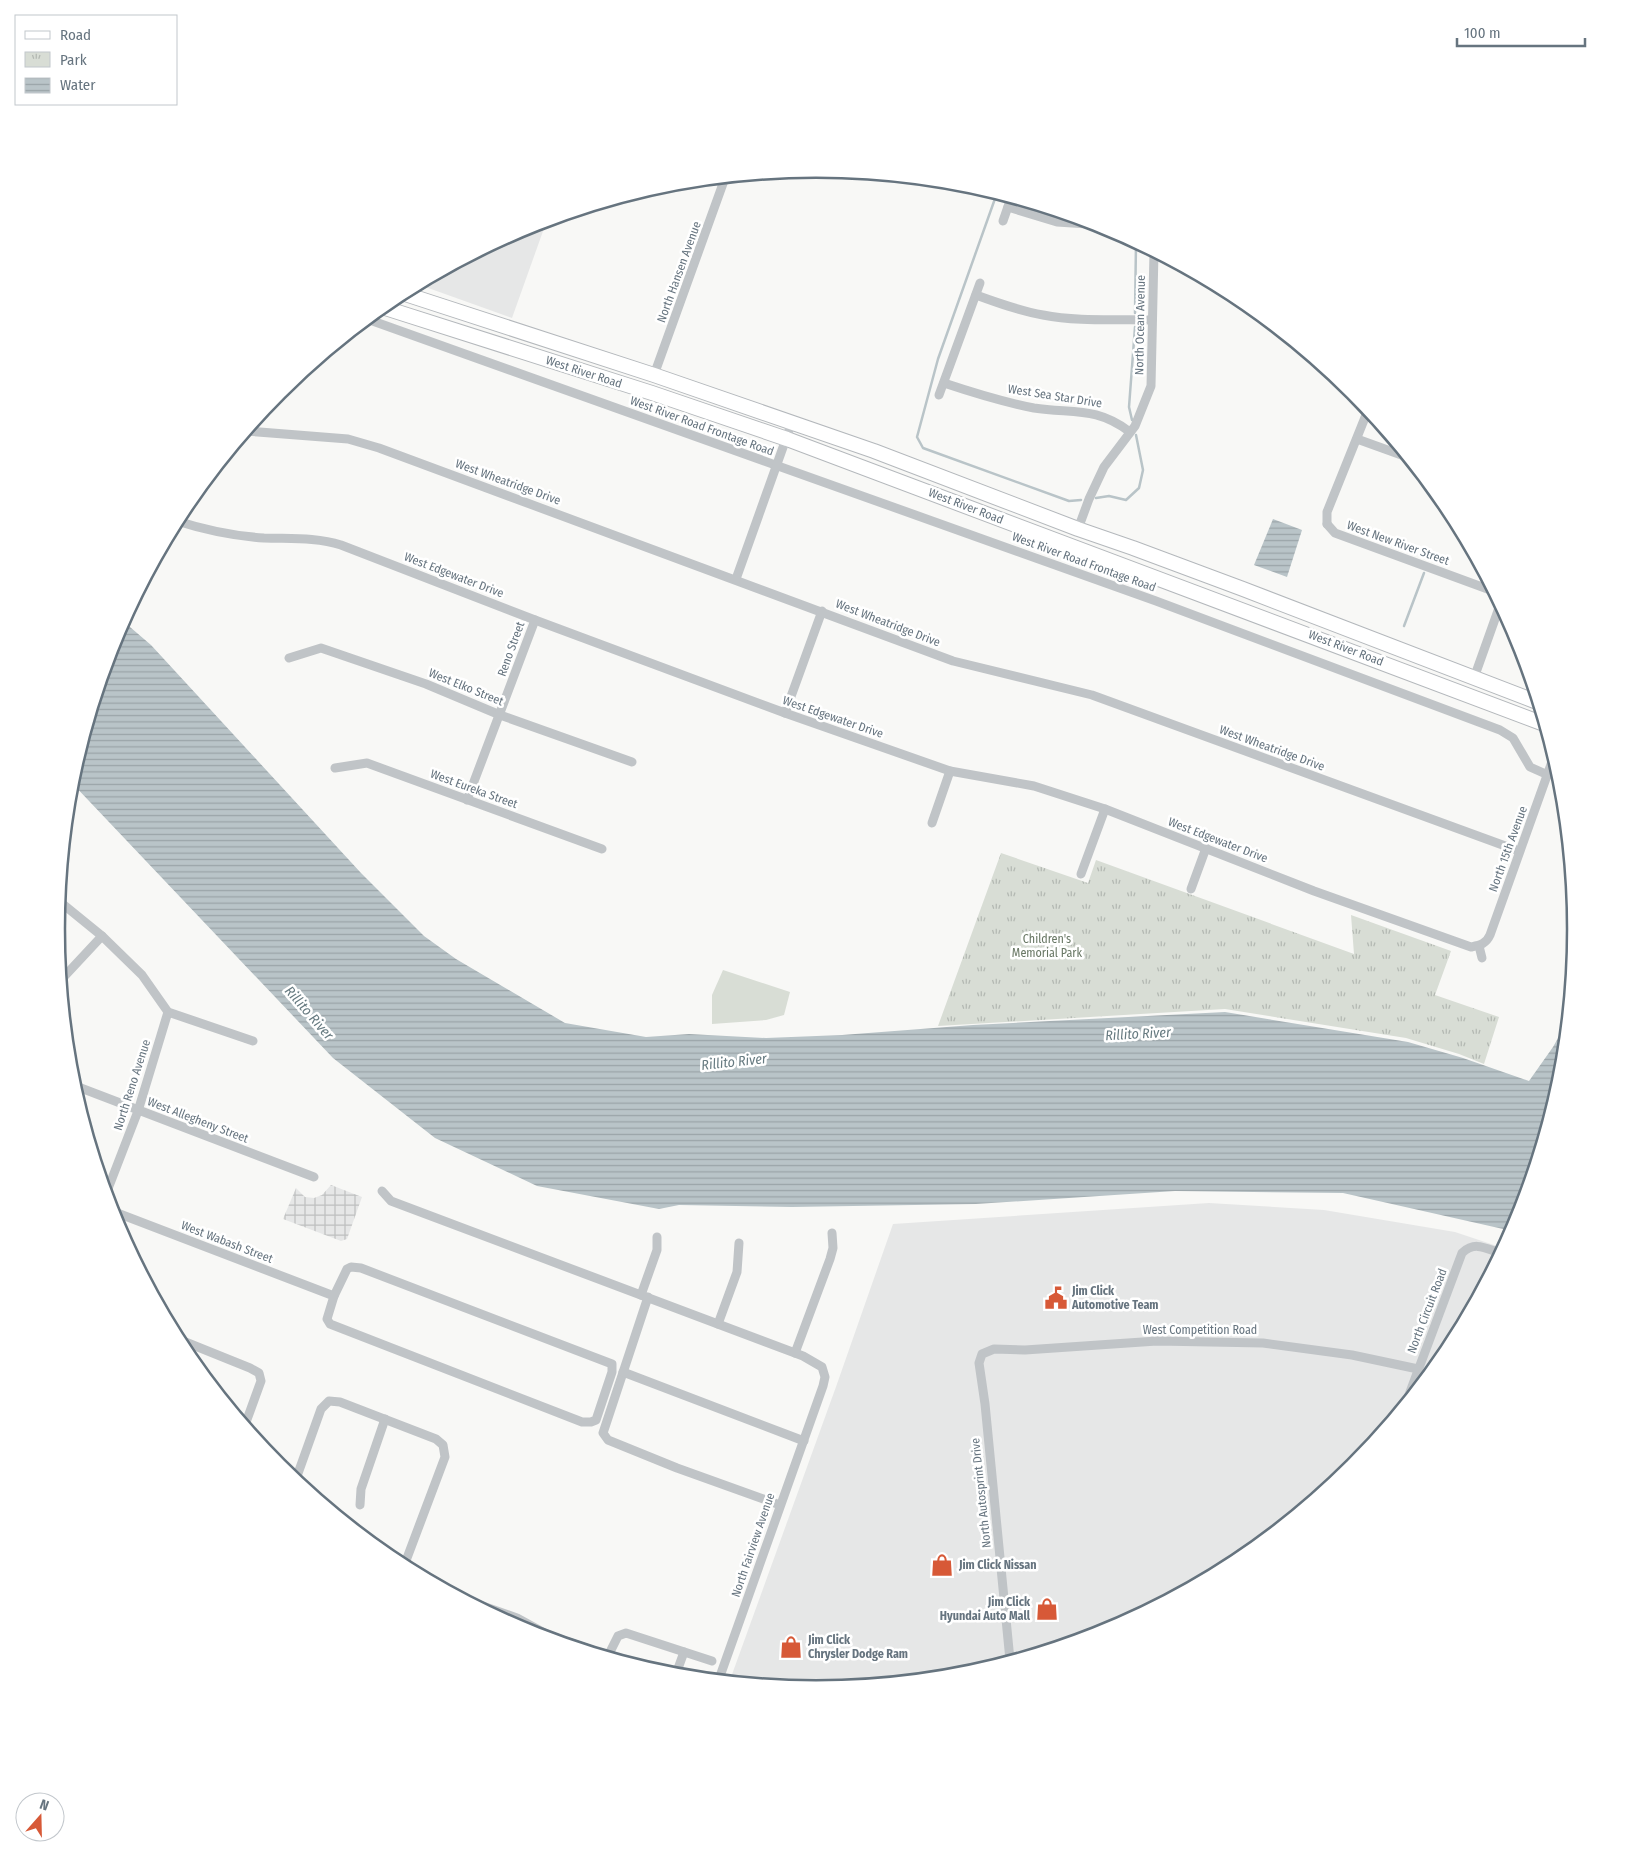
<svg xmlns="http://www.w3.org/2000/svg" width="1632" height="1857" font-family="'Fira Sans Condensed',sans-serif">
<style>
.built{fill:#e6e7e7}
.industrial{fill:url(#industrial-grid)}
.green{fill:#d8ddd5}
.park{fill:url(#park-tufts)}
.water{fill:url(#water-rules)}
.lines{fill:none;stroke-linecap:round;stroke-linejoin:round}
.stream{stroke:#b9c4c8;stroke-width:2.5}
.primary-casing{stroke:#b4b8bc;stroke-width:16}
.street{stroke:#c0c4c7;stroke-width:9}
.primary{stroke:#fff;stroke-width:14}
.labels{text-anchor:middle;dominant-baseline:central;stroke-width:5;stroke-linejoin:round;paint-order:stroke}
.street-label{font-size:12px;fill:#66747f;stroke:#fff}
.park-label{font-size:12px;fill:#687764;stroke:#fff}
.poi-label{font-size:12px;font-weight:bold;fill:#66747f;stroke:#fff;text-anchor:start}
.water-label{font-size:14px;font-style:italic;fill:#667a80;stroke:#fff}
.rim{fill:none;stroke:#66747f;stroke-width:2.5}
</style>
<defs>
<pattern id="industrial-grid" width="8" height="8" patternUnits="userSpaceOnUse" patternTransform="scale(1.25)"><rect width="8" height="8" fill="#e6e7e7"/><path d="M0 4h8M4 0v8" fill="none" stroke="#bec0c0"/></pattern>
<pattern id="park-tufts" width="24" height="20" patternUnits="userSpaceOnUse" patternTransform="scale(1.25)"><rect width="24" height="20" fill="#d8ddd5"/><path d="M3 7l-1-3M5 7V3M7 7l1-3M15 17l-1-3M17 17v-4M19 17l1-3" fill="none" stroke="#b3b8b2"/></pattern>
<pattern id="water-rules" width="6" height="5" patternUnits="userSpaceOnUse" patternTransform="scale(1.25)"><rect width="6" height="5" fill="#b9c4c8"/><path d="M0 2.5h6" fill="none" stroke="#9aa4a8"/></pattern>
</defs>
<rect width="100%" height="100%" fill="#f8f8f6"/>
<!-- built -->
<g class="built">
<path d="M 547,220 L 512,318 L 417,284 L 526,226 Z"/>
<path d="M 1209,1203 L 1324,1210 L 1455,1232 L 1503,1248 L 1448,1351 L 1353,1466 L 1238,1560 L 1106,1631 L 964,1674 L 816,1688 L 730,1680 L 837,1384 L 893,1224 Z"/>
</g>
<!-- industrial -->
<path class="industrial" d="M 331,1185 L 362,1197 L 347,1239 L 341,1241 L 283,1219 L 296,1188 L 305,1197 L 314,1198 L 322,1195 Z"/>
<!-- green -->
<path class="green" d="M 723,970 L 790,992 L 784,1015 L 766,1020 L 712,1024 L 712,995 Z"/>
<!-- park -->
<path class="park" d="M 1001,853 L 1088,883 L 1096,860 L 1354,954 L 1351,915 L 1451,951 L 1435,995 L 1499,1017 L 1484,1064 L 1459,1054 L 1406,1038 L 1225,1009 L 938,1026 Z"/>
<!-- water -->
<g class="water">
<path d="M 1273,519 L 1302,530 L 1287,577 L 1254,565 Z"/>
<path d="M 123,621 L 151,645 L 361,873 L 424,936 L 456,959 L 565,1023 L 646,1037 L 689,1034 L 766,1038 L 842,1035 L 973,1025 L 1225,1012 L 1408,1042 L 1463,1058 L 1529,1081 L 1553,1047 L 1566,1024 L 1561,1077 L 1518,1220 L 1512,1231 L 1343,1193 L 1175,1191 L 976,1204 L 792,1207 L 679,1205 L 659,1209 L 537,1186 L 435,1138 L 333,1058 L 71,782 L 114,638 Z"/>
</g>
<g class="lines">
<!-- stream -->
<g class="stream">
<path d="M 997,193 L 938,359 L 917,437 L 923,448 L 1069,501 L 1081,500"/>
<path d="M 1135,313 L 1136,243"/>
<path d="M 1132,420 L 1129,407 L 1135,327"/>
<path d="M 1096,498 L 1109,496 L 1126,500 L 1139,488 L 1143,470 L 1136,435"/>
<path d="M 1404,626 L 1424,573"/>
</g>
<defs>
<g id="primary">
<path d="M 402,293 L 654,375 L 874,451 L 1078,529 L 1133,548 L 1243,589 L 1537,702"/>
<path d="M 382,307 L 652,393 L 787,439 L 1544,724"/>
</g>
</defs>
<!-- primary casing -->
<use href="#primary" class="primary-casing"/>
<!-- street -->
<g class="street">
<path d="M 1008,207 L 1057,222 L 1103,225"/>
<path d="M 1003,221 L 1011,198"/>
<path d="M 976,295 C 998,303 1020,311 1043,315 C 1078,322 1116,319 1152,320"/>
<path d="M 367,319 L 1156,601 L 1500,730 L 1513,738 L 1530,767 L 1548,775"/>
<path d="M 654,375 L 725,178"/>
<path d="M 944,383 C 974,393 1003,402 1034,408 C 1072,414 1096,406 1130,432"/>
<path d="M 939,395 L 980,283"/>
<path d="M 246,431 L 348,439 L 379,448 L 953,661 L 1092,695 L 1519,851"/>
<path d="M 1357,439 L 1407,457"/>
<path d="M 177,521 C 205,530 234,536 264,538 C 290,539 316,537 341,545 L 535,620 L 785,713 L 950,771 L 1034,786 L 1105,809 L 1314,891 L 1471,947 C 1480,945 1486,944 1490,935 L 1554,756"/>
<path d="M 1327,524 L 1335,533 L 1493,591"/>
<path d="M 1327,524 L 1327,512 L 1368,410"/>
<path d="M 1078,529 L 1089,499 L 1104,467 L 1135,426 L 1151,386 L 1154,252"/>
<path d="M 736,579 L 792,422"/>
<path d="M 289,658 L 321,648 L 426,684 L 500,715 L 632,762"/>
<path d="M 1474,678 L 1500,605"/>
<path d="M 785,713 L 822,611"/>
<path d="M 335,768 L 367,763 L 602,849"/>
<path d="M 467,800 L 535,620"/>
<path d="M 932,823 L 950,771"/>
<path d="M 1081,874 L 1105,809"/>
<path d="M 1191,889 L 1206,848"/>
<path d="M 59,901 L 102,936 L 142,975 L 168,1012 L 253,1041"/>
<path d="M 1479,946 L 1482,958"/>
<path d="M 61,980 L 102,936"/>
<path d="M 73,1085 L 314,1177"/>
<path d="M 382,1191 L 391,1201 L 803,1356 L 822,1367 L 825,1377 L 823,1386 L 719,1679"/>
<path d="M 106,1194 L 138,1111 L 168,1012"/>
<path d="M 112,1211 L 334,1296"/>
<path d="M 351,1267 L 361,1268 L 612,1364 L 612,1372 L 596,1420 L 591,1422 L 582,1422 L 330,1324 L 327,1319 L 334,1296 L 347,1269 Z"/>
<path d="M 641,1295 L 657,1250 L 657,1237"/>
<path d="M 648,1297 L 603,1433 L 608,1440 L 677,1468 L 780,1505"/>
<path d="M 718,1324 L 737,1272 L 739,1243"/>
<path d="M 178,1339 L 250,1368 L 259,1373 L 261,1381 L 245,1425"/>
<path d="M 795,1353 L 830,1259 L 833,1248 L 832,1233"/>
<path d="M 623,1372 L 804,1441"/>
<path d="M 1407,1400 L 1462,1253 C 1475,1241 1485,1248 1500,1253"/>
<path d="M 296,1479 L 321,1409 L 329,1401 L 340,1402 L 436,1439 L 443,1445 L 445,1457 L 404,1566"/>
<path d="M 360,1505 L 361,1489 L 385,1419"/>
<path d="M 474,1603 L 517,1618 L 548,1635 L 601,1653"/>
<path d="M 608,1656 L 618,1636 L 626,1633 L 712,1661"/>
<path d="M 1010,1660 L 985,1404 L 979,1363 L 982,1354 L 994,1349 L 1025,1350 L 1157,1341 L 1263,1343 L 1352,1355 L 1418,1369"/>
<path d="M 676,1674 L 684,1652"/>
</g>
<!-- primary -->
<use href="#primary" class="primary"/>
</g>
<!-- icons -->
<defs>
<symbol id="civic-bare" viewBox="-9 -9 18 18"><path d="M-.6-6.5H3V-4.5H.6V-3L4-1V1h2V6H-6V1h2V-1L-.6-3ZM-1.2 2.5V6h2.4V2.5Z" fill="#d75937" stroke="#fff" stroke-width="2.5" paint-order="stroke"/></symbol>
<symbol id="shop-bare" viewBox="-9 -9 18 18"><path d="M-5-2.5h2.3a2.7 3.5 0 0 1 5.4 0H5L5.5 6h-11ZM-1.5-2.5h3a1.5 2.3 0 0 0-3 0Z" fill="#d75937" stroke="#fff" stroke-width="2.5" paint-order="stroke"/></symbol>
</defs>
<g fill-rule="evenodd">
<use href="#civic-bare" x="1040" y="1282" width="32" height="32"/>
<use href="#shop-bare" x="926" y="1549" width="32" height="32"/>
<use href="#shop-bare" x="1031" y="1593" width="32" height="32"/>
<use href="#shop-bare" x="775" y="1631" width="32" height="32"/>
</g>
<g class="labels">
<!-- street labels -->
<g class="street-label">
<text transform="translate(679 272) rotate(-70)">North Hansen Avenue</text>
<text transform="translate(1140 325) rotate(-89)">North Ocean Avenue</text>
<text transform="translate(584 372) rotate(18)">West River Road</text>
<text transform="translate(1055 396) rotate(9)">West Sea Star Drive</text>
<text transform="translate(702 426) rotate(20)">West River Road Frontage Road</text>
<text transform="translate(508 482) rotate(20)">West Wheatridge Drive</text>
<text transform="translate(966 506) rotate(21)">West River Road</text>
<text transform="translate(1398 543) rotate(20)">West New River Street</text>
<text transform="translate(1084 562) rotate(20)">West River Road Frontage Road</text>
<text transform="translate(454 575) rotate(21)">West Edgewater Drive</text>
<text transform="translate(888 623) rotate(21)">West Wheatridge Drive</text>
<text transform="translate(1346 648) rotate(21)">West River Road</text>
<text transform="translate(511 649) rotate(-70)">Reno Street</text>
<text transform="translate(466 687) rotate(22)">West Elko Street</text>
<text transform="translate(833 717) rotate(19)">West Edgewater Drive</text>
<text transform="translate(1272 748) rotate(20)">West Wheatridge Drive</text>
<text transform="translate(474 789) rotate(20)">West Eureka Street</text>
<text transform="translate(1218 840) rotate(21)">West Edgewater Drive</text>
<text transform="translate(1508 849) rotate(-70)">North 15th Avenue</text>
<text transform="translate(132 1085) rotate(-72)">North Reno Avenue</text>
<text transform="translate(198 1120) rotate(21)">West Allegheny Street</text>
<text transform="translate(227 1242) rotate(21)">West Wabash Street</text>
<text transform="translate(1427 1311) rotate(-69)">North Circuit Road</text>
<text x="1200" y="1330">West Competition Road</text>
<text transform="translate(981 1493) rotate(-96)">North Autosprint Drive</text>
<text transform="translate(753 1545) rotate(-71)">North Fairview Avenue</text>
</g>
<!-- park labels -->
<g class="park-label">
<text x="1047" y="939">Children's<tspan x="1047" dy="14">Memorial Park</tspan></text>
</g>
<!-- poi labels -->
<g class="poi-label">
<text x="1072" y="1291">Jim Click<tspan x="1072" dy="14">Automotive Team</tspan></text>
<text x="959" y="1565">Jim Click Nissan</text>
<text x="1030" y="1602" text-anchor="end">Jim Click<tspan x="1030" dy="14">Hyundai Auto Mall</tspan></text>
<text x="808" y="1640">Jim Click<tspan x="808" dy="14">Chrysler Dodge Ram</tspan></text>
</g>
<!-- water labels -->
<g class="water-label">
<text transform="translate(309 1013) rotate(49)">Rillito River</text>
<text transform="translate(1138 1034) rotate(-3)">Rillito River</text>
<text transform="translate(734 1062) rotate(-6)">Rillito River</text>
</g>
</g>
<!-- crop -->
<path d="M0 0H1632V1857H0ZM65 929a751 751 0 1 1 1502 0a751 751 0 1 1-1502 0Z" fill="#fff" fill-rule="evenodd"/>
<path class="rim" d="M65 929a751 751 0 1 1 1502 0a751 751 0 1 1-1502 0Z"/>
<!-- legend -->
<rect x="15" y="15" width="162" height="90" fill="#ffffff" stroke="#c2c7cc"/>
<rect x="25" y="31" width="25" height="8" fill="#ffffff" stroke="#c2c7cc"/>
<text x="60" y="40" font-size="15" fill="#66747f">Road</text>
<rect x="25" y="52" width="25" height="15" fill="url(#park-tufts)" stroke="#c2c7cc"/>
<text x="60" y="65" font-size="15" fill="#66747f">Park</text>
<rect x="25" y="78" width="25" height="15" fill="url(#water-rules)" stroke="#c2c7cc"/>
<text x="60" y="90" font-size="15" fill="#66747f">Water</text>
<!-- north arrow -->
<g transform="translate(40 1817) rotate(20)"><circle r="24" fill="#ffffff" stroke="#c2c7cc"/>
<path d="M0-4L9 19L0 12L-9 19Z" fill="#d75937"/>
<text y="-8" font-size="14" font-weight="bold" text-anchor="middle" fill="#66747f">N</text>
</g>
<!-- scale -->
<path d="M1457 38v8h128v-8" fill="none" stroke="#66747f" stroke-width="2.5"/>
<text x="1464" y="38" font-size="15" fill="#66747f" stroke="#ffffff" stroke-width="4" paint-order="stroke">100 m</text>
</svg>
